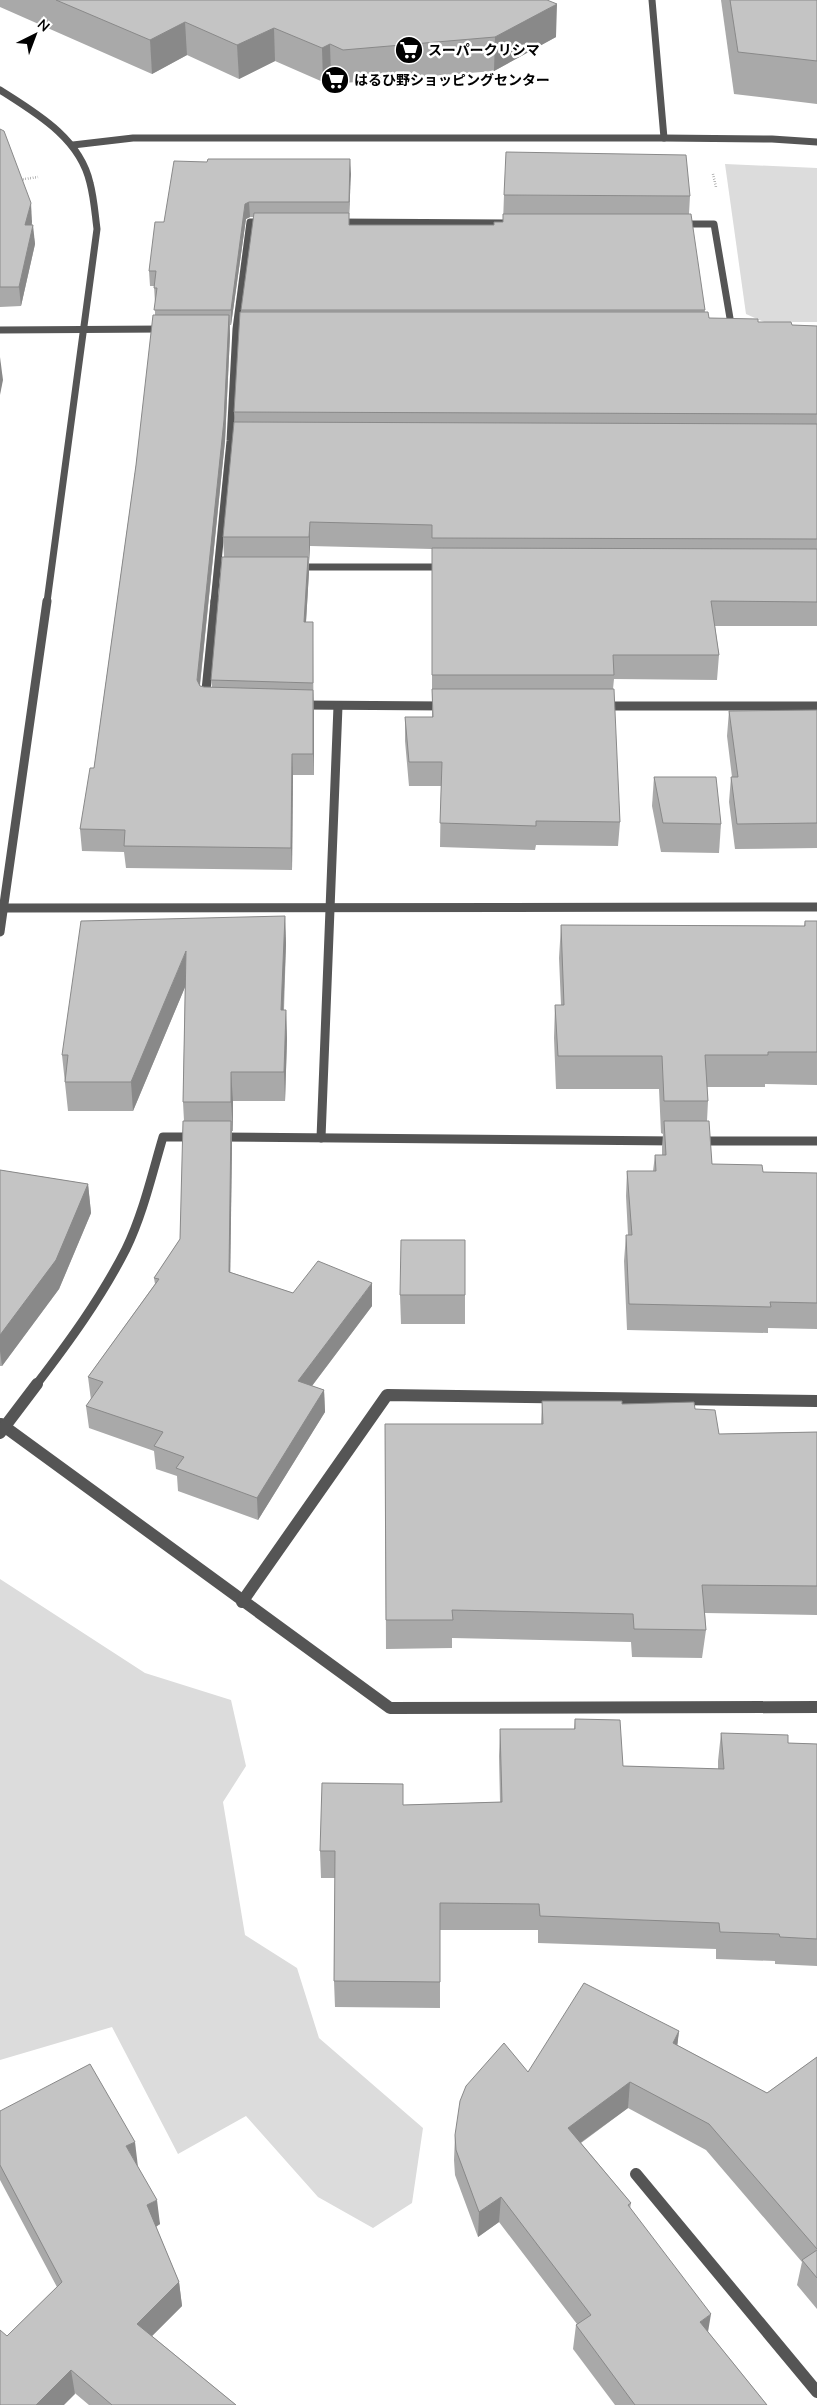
<svg xmlns="http://www.w3.org/2000/svg" width="817" height="2405" font-family="'Nunito Sans','Noto Sans JP',sans-serif">
<style>
.green{fill:#dcdcdc}
.lines{fill:none;stroke-linecap:round;stroke-linejoin:round}
.path{stroke:#777;stroke-width:2.5;stroke-dasharray:0.5 2;stroke-linecap:butt}
.service{stroke:#555;stroke-width:12}
.minor-far2{stroke:#555;stroke-width:7}
.minor-far1{stroke:#555;stroke-width:9}
.minor{stroke:#555;stroke-width:12}
.tertiary-far1{stroke:#555;stroke-width:7}
.tertiary{stroke:#555;stroke-width:9}
.wall{fill:#a9a9a9;fill-rule:evenodd}
.shaded-wall{fill:#898989}
.building{fill:#c4c4c4;stroke:#898989}
.labels{text-anchor:middle;dominant-baseline:central;stroke-width:5;stroke-linejoin:round;paint-order:stroke}
.far-poi-label{font-size:14px;font-weight:bold;fill:#000;stroke:#fff;text-anchor:start}
</style>
<rect width="100%" height="100%" fill="#fff"/>
<!-- green -->
<g class="green">
<path d="M 725,164 L 817,168 L 817,322 L 764,322 L 746,314 Z"/>
<path d="M 0,1579 L 145,1673 L 231,1700 L 246,1766 L 223,1802 L 245,1935 L 297,1968 L 319,2038 L 423,2128 L 412,2203 L 373,2228 L 318,2197 L 246,2116 L 178,2154 L 112,2027 L 0,2060 Z"/>
</g>
<g class="lines">
<!-- path -->
<g class="path">
<path d="M 713,174 L 716,187"/>
<path d="M 18,180 L 38,177"/>
</g>
<!-- service -->
<path class="service" d="M 636,2174 L 817,2392"/>
<!-- minor-far2 -->
<g class="minor-far2">
<path d="M 337,222 L 508,223"/>
<path d="M 680,224 L 714,224 L 732,330"/>
<path d="M 0,330 L 164,329"/>
<path d="M 296,567 L 444,567"/>
<path d="M 214,602 L 230,441 L 236,329 L 250,222 L 265,222"/>
</g>
<!-- minor-far1 -->
<g class="minor-far1">
<path d="M 205,700 L 215,601"/>
<path d="M 300,705 L 446,706"/>
<path d="M 603,706 L 817,706"/>
<path d="M 218,1137 L 676,1141"/>
<path d="M 321,1138 L 338,706"/>
<path d="M 698,1141 L 817,1141"/>
<path d="M 36,1385 C 69,1342 101,1298 126,1249 C 143,1214 152,1174 163,1137 L 196,1137"/>
</g>
<!-- minor -->
<g class="minor">
<path d="M 1,1424 L 390,1708 L 817,1707"/>
<path d="M 0,1433 L 37,1384"/>
<path d="M 242,1602 L 387,1395 L 817,1401"/>
</g>
<!-- tertiary-far1 -->
<g class="tertiary-far1">
<path d="M 652,0 L 664,138"/>
<path d="M 0,90 C 36,113 80,138 90,183 C 94,198 95,214 97,229 L 47,602"/>
<path d="M 73,145 L 133,138 L 664,138 L 772,139 L 817,142"/>
</g>
<!-- tertiary -->
<g class="tertiary">
<path d="M 4,908 L 817,907"/>
<path d="M 0,932 L 47,601"/>
</g>
</g>
<!-- wall -->
<g class="wall">
<path d="M 0,0 L 547,0 L 556,37 L 494,71 L 344,83 L 331,78 L 323,82 L 275,61 L 239,79 L 187,55 L 152,74 L 0,7 Z"/>
<path d="M 721,0 L 817,0 L 817,104 L 734,94 Z"/>
<path d="M 0,129 L 32,222 L 32,225 L 35,244 L 21,306 L 0,307 Z"/>
<path d="M 350,159 L 349,225 L 494,225 L 503,222 L 504,195 L 690,196 L 689,214 L 705,312 L 709,318 L 758,322 L 792,325 L 817,326 L 817,626 L 715,626 L 719,655 L 717,680 L 614,679 L 613,689 L 620,822 L 618,846 L 536,845 L 535,850 L 440,847 L 441,786 L 409,786 L 405,741 L 405,717 L 432,717 L 432,549 L 310,546 L 309,562 L 309,572 L 306,622 L 313,638 L 314,775 L 293,775 L 292,870 L 126,868 L 124,852 L 82,851 L 80,829 L 94,768 L 136,465 L 155,315 L 155,303 L 154,286 L 150,286 L 149,271 L 164,222 L 207,162 ZM 250,217 L 254,217 L 241,310 L 234,412 L 235,422 L 223,537 L 224,557 L 211,680 L 212,687 L 204,687 L 200,686 L 225,441 L 230,335 L 230,325 L 231,325 L 246,219 Z"/>
<path d="M 817,710 L 817,848 L 735,849 L 729,802 L 731,777 L 732,777 L 727,736 L 729,711 Z"/>
<path d="M 654,777 L 721,824 L 719,853 L 661,852 L 652,806 Z"/>
<path d="M 285,916 L 286,944 L 284,1010 L 286,1010 L 287,1039 L 285,1101 L 233,1101 L 233,1131 L 232,1131 L 232,1144 L 230,1272 L 293,1293 L 372,1306 L 312,1386 L 324,1390 L 325,1412 L 258,1520 L 178,1491 L 177,1476 L 156,1469 L 154,1451 L 89,1428 L 86,1406 L 91,1400 L 88,1377 L 155,1284 L 154,1278 L 180,1239 L 184,1121 L 183,1102 L 185,987 L 133,1111 L 68,1111 L 62,1055 Z"/>
<path d="M 805,921 L 817,921 L 817,1085 L 765,1084 L 765,1087 L 707,1087 L 708,1101 L 707,1121 L 712,1164 L 763,1172 L 817,1173 L 817,1329 L 768,1328 L 768,1333 L 627,1330 L 624,1261 L 626,1235 L 628,1235 L 626,1196 L 627,1171 L 653,1171 L 655,1155 L 662,1155 L 662,1147 L 663,1134 L 661,1133 L 659,1089 L 556,1089 L 554,1038 L 555,1005 L 561,1005 L 559,958 L 561,925 L 804,926 Z"/>
<path d="M 0,1170 L 88,1184 L 91,1213 L 59,1289 L 2,1366 L 0,1366 Z"/>
<path d="M 400,1295 L 465,1295 L 465,1324 L 401,1324 Z"/>
<path d="M 542,1401 L 622,1404 L 695,1409 L 719,1434 L 817,1432 L 817,1615 L 705,1613 L 706,1630 L 702,1658 L 632,1657 L 631,1642 L 452,1638 L 452,1648 L 386,1649 L 385,1424 L 541,1424 Z"/>
<path d="M 575,1719 L 623,1766 L 718,1769 L 718,1761 L 721,1733 L 788,1743 L 817,1744 L 817,1966 L 775,1964 L 775,1961 L 716,1959 L 716,1949 L 538,1943 L 538,1930 L 440,1930 L 440,2008 L 335,2007 L 334,1981 L 335,1878 L 321,1878 L 320,1851 L 403,1784 L 403,1805 L 500,1802 L 499,1756 L 500,1729 L 574,1729 Z"/>
<path d="M 679,2031 L 677,2045 L 767,2093 L 817,2057 L 817,2309 L 797,2285 L 802,2262 L 706,2150 L 628,2108 L 581,2143 L 631,2203 L 630,2209 L 708,2332 L 767,2405 L 615,2405 L 573,2349 L 576,2325 L 577,2324 L 499,2222 L 478,2237 L 455,2175 L 454,2160 L 455,2135 L 528,2072 Z"/>
<path d="M 0,2111 L 138,2167 L 160,2224 L 156,2227 L 179,2282 L 182,2306 L 152,2336 L 236,2405 L 89,2405 L 7,2336 L 57,2287 L 0,2180 Z"/>
</g>
<!-- shaded-wall -->
<g class="shaded-wall">
<path d="M 557,4 L 556,37 L 494,71 L 495,37 Z"/>
<path d="M 185,22 L 187,55 L 152,74 L 150,40 Z"/>
<path d="M 274,28 L 275,61 L 239,79 L 237,45 Z"/>
<path d="M 330,44 L 331,78 L 323,82 L 322,48 Z"/>
<path d="M 350,159 L 351,174 L 349,217 L 349,202 Z"/>
<path d="M 249,202 L 250,217 L 246,219 L 231,325 L 231,310 L 245,204 Z"/>
<path d="M 31,203 L 32,222 L 27,244 L 25,225 Z"/>
<path d="M 33,225 L 35,244 L 21,306 L 19,287 Z"/>
<path d="M 229,315 L 230,335 L 225,441 L 198,702 L 197,680 Z"/>
<path d="M 0,357 L 3,380 L 0,395 Z"/>
<path d="M 310,522 L 310,546 L 309,562 L 309,537 Z"/>
<path d="M 308,557 L 309,572 L 305,638 L 304,622 Z"/>
<path d="M 313,690 L 314,712 L 314,775 L 313,754 Z"/>
<path d="M 292,754 L 293,775 L 292,870 L 291,848 Z"/>
<path d="M 285,916 L 286,944 L 282,1038 L 281,1010 Z"/>
<path d="M 186,951 L 188,980 L 133,1111 L 131,1082 Z"/>
<path d="M 286,1010 L 287,1039 L 285,1101 L 284,1072 Z"/>
<path d="M 231,1072 L 233,1101 L 233,1131 L 231,1102 Z"/>
<path d="M 231,1121 L 232,1144 L 230,1294 L 229,1272 Z"/>
<path d="M 88,1184 L 91,1213 L 59,1289 L 2,1366 L 0,1351 L 0,1335 Z"/>
<path d="M 372,1283 L 372,1306 L 299,1403 L 298,1381 Z"/>
<path d="M 324,1390 L 325,1412 L 258,1520 L 257,1498 Z"/>
<path d="M 679,2031 L 676,2057 L 673,2043 Z"/>
<path d="M 630,2082 L 628,2108 L 566,2153 L 568,2128 Z"/>
<path d="M 135,2142 L 138,2167 L 126,2146 Z"/>
<path d="M 501,2197 L 499,2222 L 478,2237 L 479,2212 Z"/>
<path d="M 157,2200 L 160,2224 L 150,2230 L 147,2205 Z"/>
<path d="M 179,2282 L 182,2306 L 141,2347 L 137,2324 Z"/>
<path d="M 711,2314 L 707,2338 L 700,2322 Z"/>
<path d="M 71,2370 L 75,2394 L 64,2405 L 36,2405 Z"/>
</g>
<!-- building -->
<g class="building">
<path d="M 56,0 L 547,0 L 557,4 L 495,37 L 343,50 L 330,44 L 322,48 L 274,28 L 237,45 L 185,22 L 150,40 Z"/>
<path d="M 730,0 L 817,0 L 817,61 L 738,52 Z"/>
<path d="M 0,129 L 4,131 L 31,203 L 25,225 L 33,225 L 19,287 L 0,287 Z"/>
<path d="M 506,152 L 686,155 L 690,196 L 504,195 Z"/>
<path d="M 208,159 L 350,159 L 349,202 L 249,202 L 245,204 L 231,310 L 154,310 L 157,288 L 154,288 L 156,271 L 149,271 L 155,222 L 164,222 L 174,161 L 207,162 Z"/>
<path d="M 254,213 L 349,213 L 349,225 L 494,225 L 494,222 L 503,222 L 503,214 L 691,214 L 705,310 L 241,310 Z"/>
<path d="M 240,312 L 708,312 L 709,318 L 758,319 L 758,322 L 791,322 L 792,325 L 817,326 L 817,414 L 234,412 Z"/>
<path d="M 153,315 L 229,315 L 224,420 L 197,680 L 200,686 L 204,687 L 313,690 L 313,754 L 292,754 L 291,848 L 124,846 L 125,830 L 80,829 L 90,768 L 94,768 L 136,465 Z"/>
<path d="M 234,422 L 817,424 L 817,539 L 432,538 L 432,525 L 310,522 L 309,537 L 223,537 Z"/>
<path d="M 432,548 L 817,549 L 817,602 L 711,601 L 719,655 L 613,655 L 614,675 L 432,675 Z"/>
<path d="M 222,557 L 308,557 L 304,622 L 313,622 L 313,683 L 211,680 Z"/>
<path d="M 432,689 L 614,689 L 620,822 L 536,821 L 536,826 L 440,823 L 442,762 L 409,762 L 405,717 L 433,717 Z"/>
<path d="M 817,710 L 817,823 L 737,824 L 731,777 L 738,777 L 729,711 Z"/>
<path d="M 654,777 L 716,777 L 721,824 L 663,823 Z"/>
<path d="M 285,916 L 281,1010 L 286,1010 L 284,1072 L 231,1072 L 231,1102 L 183,1102 L 186,951 L 131,1082 L 65,1082 L 68,1055 L 62,1055 L 81,921 Z"/>
<path d="M 805,921 L 817,921 L 817,1052 L 768,1052 L 768,1055 L 705,1055 L 708,1101 L 664,1101 L 662,1056 L 558,1056 L 555,1005 L 564,1005 L 561,925 L 805,926 Z"/>
<path d="M 183,1121 L 231,1121 L 229,1272 L 293,1293 L 318,1261 L 372,1283 L 298,1381 L 324,1390 L 257,1498 L 176,1468 L 184,1457 L 154,1446 L 163,1432 L 86,1406 L 103,1382 L 88,1377 L 159,1279 L 154,1278 L 180,1239 Z"/>
<path d="M 664,1121 L 709,1121 L 712,1164 L 762,1165 L 763,1172 L 817,1173 L 817,1303 L 770,1302 L 771,1307 L 629,1304 L 626,1235 L 632,1235 L 627,1171 L 656,1171 L 655,1155 L 666,1155 Z"/>
<path d="M 0,1170 L 88,1184 L 56,1260 L 0,1335 Z"/>
<path d="M 401,1240 L 465,1240 L 465,1295 L 400,1295 Z"/>
<path d="M 542,1401 L 622,1401 L 622,1404 L 694,1402 L 695,1409 L 715,1410 L 719,1434 L 817,1432 L 817,1586 L 702,1585 L 706,1630 L 634,1629 L 633,1614 L 452,1610 L 453,1620 L 386,1620 L 385,1424 L 543,1424 Z"/>
<path d="M 575,1719 L 620,1720 L 623,1766 L 724,1769 L 721,1733 L 788,1735 L 788,1743 L 817,1744 L 817,1939 L 780,1937 L 779,1934 L 720,1932 L 719,1923 L 540,1916 L 539,1904 L 440,1903 L 440,1982 L 334,1981 L 335,1851 L 320,1851 L 322,1783 L 403,1784 L 403,1805 L 502,1802 L 500,1729 L 575,1729 Z"/>
<path d="M 584,1983 L 679,2031 L 673,2043 L 767,2093 L 817,2057 L 817,2249 L 709,2124 L 630,2082 L 568,2128 L 631,2203 L 628,2205 L 711,2314 L 700,2322 L 767,2405 L 635,2405 L 576,2325 L 591,2315 L 501,2197 L 479,2212 L 456,2150 L 455,2135 L 460,2101 L 466,2086 L 504,2043 L 528,2072 Z"/>
<path d="M 90,2064 L 135,2142 L 126,2146 L 157,2200 L 147,2205 L 179,2282 L 137,2324 L 236,2405 L 112,2405 L 71,2370 L 36,2405 L 0,2405 L 0,2330 L 7,2336 L 62,2282 L 0,2165 L 0,2111 Z"/>
<path d="M 817,2250 L 817,2278 L 802,2260 Z"/>
</g>
<!-- icons -->
<defs>
<symbol id="supermarket-disc" viewBox="-11 -11 22 22"><circle r="9.5" fill="#000" stroke="#fff"/><path d="M-6-5.5h2.5l.6 2H6L4.5 2H-2.5L-4.4-4H-6ZM-1.5 3.2a1.3 1.3 0 1 0 .1 0ZM3 3.2a1.3 1.3 0 1 0 .1 0Z" fill="#fff"/></symbol>
</defs>
<g fill-rule="evenodd">
<use href="#supermarket-disc" x="393" y="34" width="32" height="32"/>
<use href="#supermarket-disc" x="319" y="64" width="32" height="32"/>
</g>
<g class="labels">
<!-- far-poi labels -->
<g class="far-poi-label">
<text x="428" y="50">スーパークリシマ</text>
<text x="354" y="80">はるひ野ショッピングセンター</text>
</g>
</g>
<!-- north arrow -->
<g transform="translate(35 35) rotate(42)" stroke="#ffffff" stroke-width="4" paint-order="stroke">
<path d="M0-4L9 19L0 12L-9 19Z" fill="#000000"/>
<text y="-8" font-size="14" font-weight="bold" text-anchor="middle" fill="#000000">N</text>
</g>
</svg>
